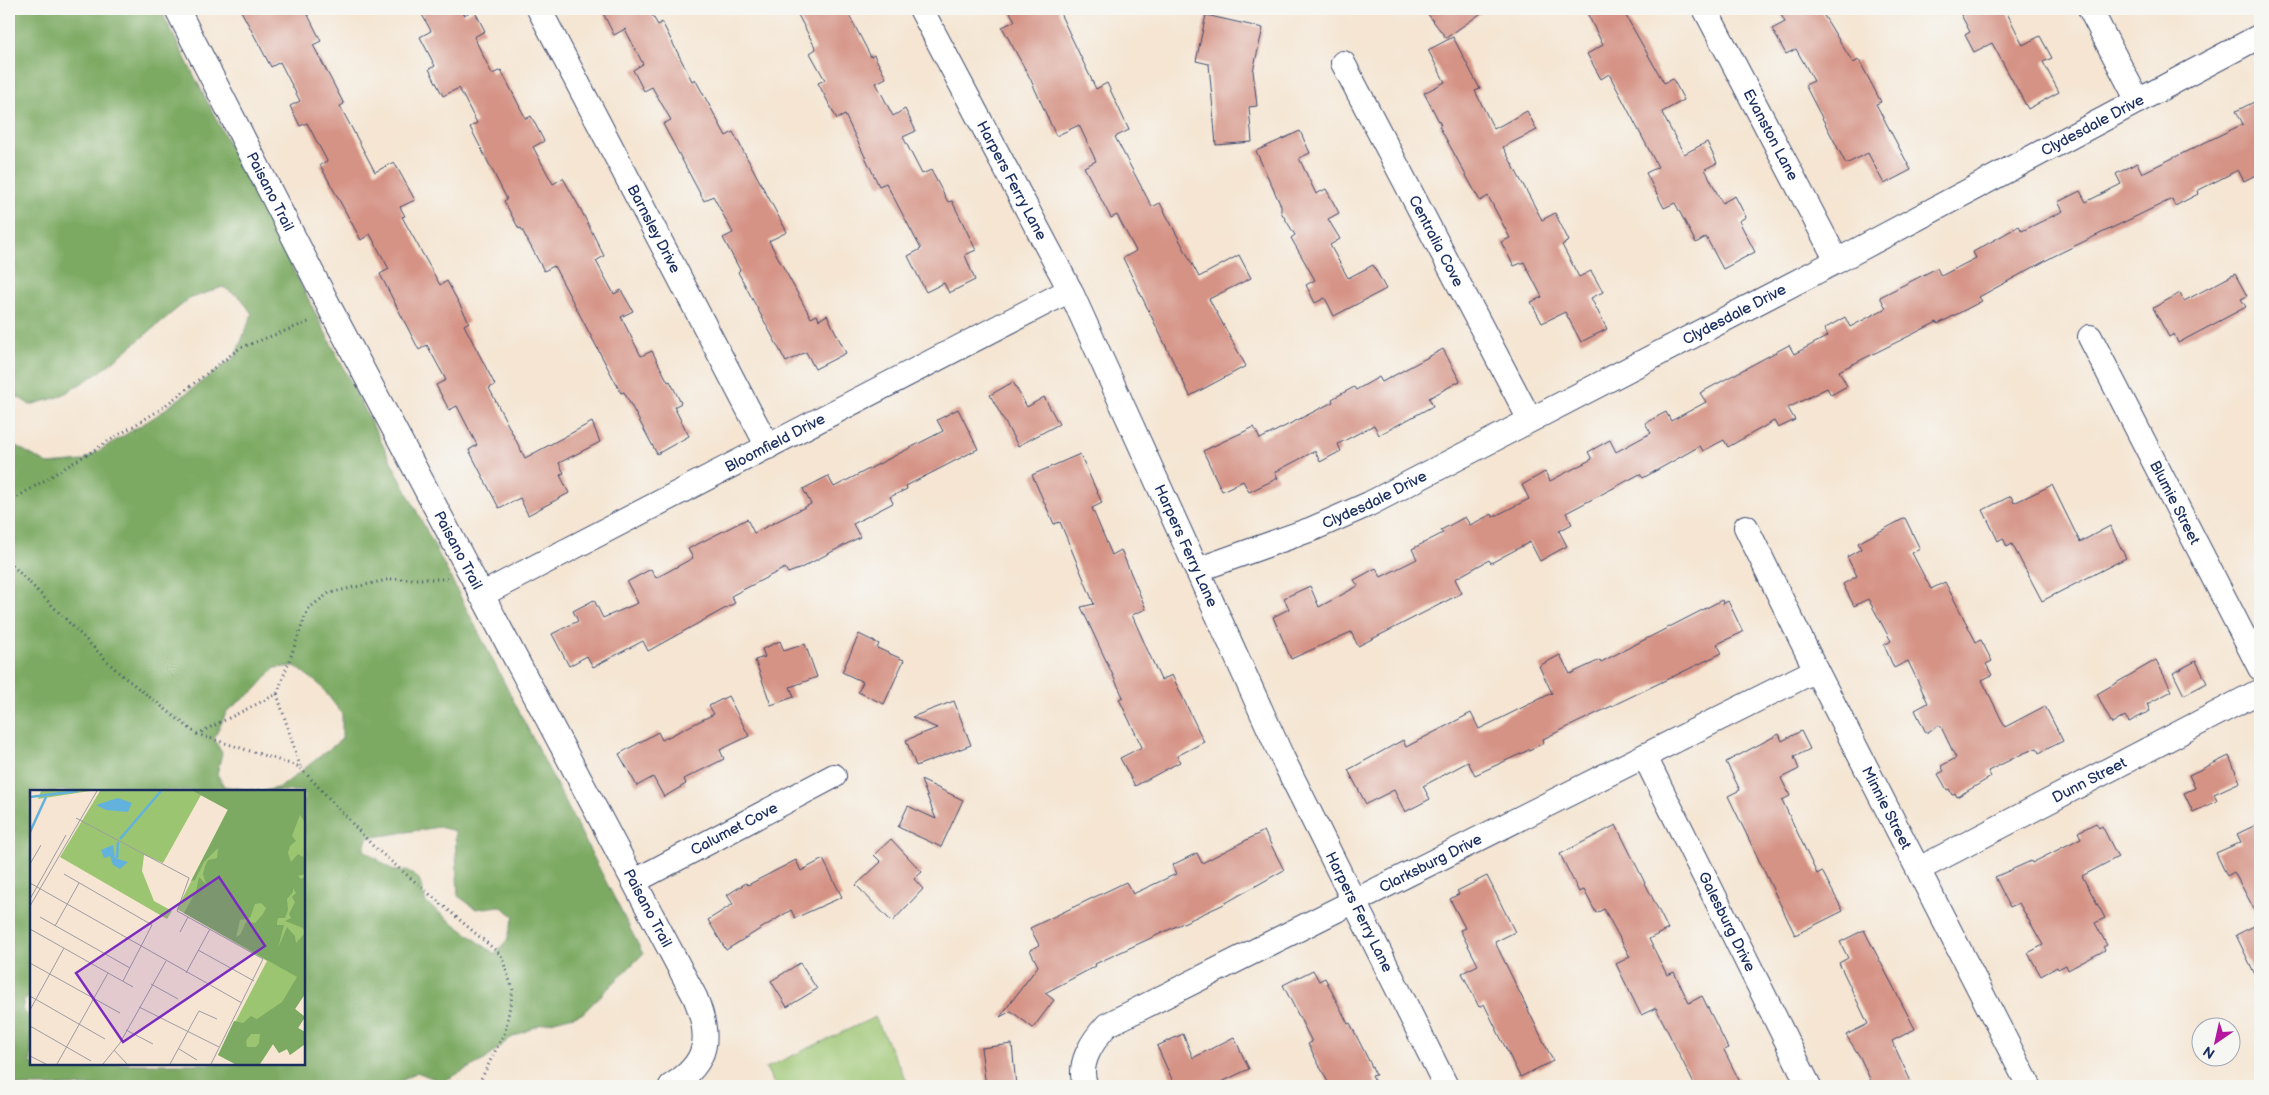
<svg xmlns="http://www.w3.org/2000/svg" width="2269" height="1095" font-family="'Balsamiq Sans',sans-serif">
<style>
.green{fill:#9cc571;stroke:#5c7a68}
.forest{fill:#7daa63;stroke:#4c6c60;fill-rule:evenodd}
.building{fill:#d59385}
.lines{fill:none;stroke-linecap:round;stroke-linejoin:round}
.street-casing{stroke:#3c4a6f;stroke-width:26}
.path{stroke:#3c4a6f;stroke-width:3;stroke-dasharray:1 4;stroke-linecap:butt}
.street{stroke:#fff;stroke-width:24}
.labels{text-anchor:middle;dominant-baseline:central;stroke-width:4;stroke-linejoin:round;paint-order:stroke}
.street-label{font-size:15px;fill:#1b2f5e;stroke:#f6f6f2}
.inset-river{fill:none;stroke:#62b2dd;stroke-width:2.5}
.inset-road{fill:none;stroke:#9e9ca4;stroke-width:1}
.view{fill:#7b2cbf;fill-opacity:0.15;stroke:#7b2cbf;stroke-width:2.5}
.inset-edge{fill:none;stroke:#1b2f5e;stroke-width:2.5}
</style>
<rect width="100%" height="100%" fill="#f6f6f2"/>
<filter id="ink" filterUnits="userSpaceOnUse"><feTurbulence type="fractalNoise" baseFrequency=".02" numOctaves="2"/><feDisplacementMap in="SourceGraphic" scale="10" xChannelSelector="R" yChannelSelector="G"/><feConvolveMatrix kernelMatrix="1 2 1 2 8 2 1 2 1" color-interpolation-filters="sRGB"/></filter>
<filter id="wash" filterUnits="userSpaceOnUse"><feTurbulence type="fractalNoise" baseFrequency=".0096" numOctaves="4" result="noise"/><feDisplacementMap in="SourceGraphic" scale="20" xChannelSelector="R" yChannelSelector="G"/><feGaussianBlur stdDeviation="1.12" result="paint"/><feColorMatrix in="noise" values="0 0 0 0 0 0 0 0 0 0 0 0 0 0 0 0 0 1.4 0 .05"/><feComposite in="paint" operator="in"/></filter>
<g filter="url(#wash)">
<rect width="100%" height="100%" fill="#f5e5d2"/>
<!-- green -->
<path class="green" d="M 875,1017 L 909,1086 L 775,1086 L 766,1068 Z"/>
<!-- forest -->
<path class="forest" d="M 9,9 L 160,9 L 643,954 L 582,1014 L 539,1025 L 509,1039 L 486,1059 L 442,1082 L 417,1072 L 393,1086 L 9,1086 L 9,442 L 48,464 L 82,461 L 156,416 L 235,357 L 252,314 L 241,298 L 223,287 L 189,299 L 100,372 L 59,397 L 30,405 L 9,391 ZM 295,666 L 320,685 L 342,714 L 342,739 L 281,787 L 263,791 L 304,791 L 304,1064 L 31,1064 L 31,1019 L 22,1009 L 24,1001 L 31,996 L 31,791 L 260,791 L 224,786 L 217,774 L 222,753 L 214,739 L 227,711 L 255,690 L 275,668 ZM 439,827 L 455,831 L 458,896 L 476,909 L 500,906 L 514,916 L 507,940 L 495,954 L 426,903 L 419,879 L 407,870 L 394,871 L 364,850 L 367,838 Z"/>
<g id="blocks">
<!-- building -->
<g class="building">
<path d="M 240,9 L 305,9 L 321,41 L 313,45 L 344,104 L 340,106 L 375,172 L 394,162 L 415,200 L 400,207 L 405,216 L 402,217 L 440,285 L 447,281 L 469,322 L 464,325 L 495,385 L 489,388 L 525,458 L 592,422 L 600,442 L 559,463 L 564,473 L 560,475 L 569,493 L 528,515 L 520,498 L 499,508 L 469,450 L 477,445 L 457,406 L 449,410 L 436,385 L 446,380 L 427,345 L 419,350 L 380,274 L 389,269 L 370,234 L 361,240 L 320,165 L 327,161 L 307,123 L 300,126 L 290,106 L 300,101 L 280,62 L 271,67 Z"/>
<path d="M 419,9 L 461,9 L 464,15 L 474,10 L 485,31 L 474,37 L 492,74 L 501,70 L 526,119 L 531,116 L 544,141 L 533,147 L 553,184 L 563,178 L 581,210 L 604,256 L 596,261 L 614,294 L 621,290 L 633,311 L 621,317 L 641,356 L 652,351 L 668,382 L 670,381 L 681,403 L 674,407 L 689,436 L 657,454 L 624,392 L 621,393 L 554,266 L 544,271 L 521,228 L 519,229 L 504,201 L 507,199 L 470,127 L 477,123 L 459,88 L 443,96 L 429,69 L 435,66 L 420,37 L 431,31 Z"/>
<path d="M 601,9 L 664,9 L 652,15 L 658,25 L 662,22 L 692,81 L 695,79 L 726,136 L 733,132 L 787,232 L 769,241 L 811,318 L 817,315 L 819,320 L 827,315 L 846,353 L 815,369 L 806,352 L 786,362 L 738,272 L 740,270 L 723,238 L 733,233 L 713,196 L 704,201 L 663,124 L 671,120 L 652,87 L 644,91 L 633,70 L 643,64 L 625,29 L 614,35 Z"/>
<path d="M 795,9 L 846,9 L 871,57 L 874,55 L 886,78 L 876,83 L 893,116 L 905,109 L 916,131 L 903,137 L 922,174 L 931,170 L 948,202 L 952,201 L 976,250 L 965,255 L 975,280 L 949,293 L 944,283 L 926,292 L 908,256 L 921,249 L 886,183 L 879,186 L 845,115 L 837,119 L 818,83 L 825,80 L 810,53 L 816,49 Z"/>
<path d="M 1008,9 L 1058,9 L 1096,89 L 1107,83 L 1129,130 L 1115,137 L 1152,207 L 1160,203 L 1199,277 L 1239,255 L 1251,278 L 1209,299 L 1246,366 L 1190,396 L 1123,258 L 1136,251 L 1117,215 L 1111,218 L 1084,167 L 1096,161 L 1079,125 L 1056,136 L 1030,78 L 1002,27 L 1015,21 Z"/>
<path d="M 1424,9 L 1487,9 L 1446,38 Z"/>
<path d="M 1585,9 L 1622,9 L 1664,83 L 1673,79 L 1684,100 L 1662,112 L 1664,117 L 1684,154 L 1707,142 L 1717,163 L 1705,169 L 1722,203 L 1735,196 L 1746,217 L 1739,221 L 1755,252 L 1723,269 L 1706,237 L 1696,243 L 1675,203 L 1664,208 L 1646,173 L 1658,167 L 1609,74 L 1601,79 L 1587,54 L 1603,45 Z"/>
<path d="M 1778,9 L 1820,9 L 1853,63 L 1859,60 L 1881,102 L 1876,104 L 1911,170 L 1884,184 L 1868,153 L 1846,164 L 1805,85 L 1814,81 L 1796,49 L 1786,54 L 1772,29 L 1785,22 Z"/>
<path d="M 1958,9 L 2005,9 L 2023,45 L 2040,36 L 2052,58 L 2043,62 L 2059,92 L 2028,109 L 1992,43 L 1974,52 L 1965,35 L 1970,32 Z"/>
<path d="M 1206,15 L 1263,28 L 1253,71 L 1257,106 L 1249,107 L 1252,142 L 1216,145 L 1209,64 L 1196,61 Z"/>
<path d="M 1453,37 L 1480,89 L 1475,91 L 1494,129 L 1527,111 L 1537,130 L 1503,147 L 1542,220 L 1555,213 L 1569,241 L 1562,245 L 1579,277 L 1591,271 L 1603,292 L 1591,298 L 1607,329 L 1581,342 L 1565,312 L 1542,323 L 1531,302 L 1542,297 L 1524,262 L 1514,266 L 1501,242 L 1510,238 L 1488,196 L 1480,201 L 1439,126 L 1441,125 L 1424,93 L 1445,82 L 1428,50 Z"/>
<path d="M 2260,99 L 2260,173 L 2244,181 L 2238,170 L 2197,191 L 2198,194 L 2175,206 L 2172,199 L 2054,256 L 1979,297 L 1982,301 L 1938,324 L 1937,322 L 1839,371 L 1847,386 L 1831,395 L 1827,388 L 1788,408 L 1795,420 L 1778,428 L 1774,421 L 1728,447 L 1724,440 L 1703,451 L 1700,446 L 1643,478 L 1640,474 L 1566,513 L 1572,524 L 1559,531 L 1567,546 L 1540,561 L 1530,542 L 1491,563 L 1489,560 L 1455,579 L 1462,593 L 1394,628 L 1358,646 L 1351,632 L 1291,659 L 1273,617 L 1289,609 L 1284,598 L 1310,586 L 1319,607 L 1358,586 L 1354,580 L 1376,568 L 1381,577 L 1417,559 L 1412,549 L 1443,533 L 1441,530 L 1465,517 L 1470,525 L 1492,514 L 1493,517 L 1529,499 L 1522,485 L 1545,472 L 1550,481 L 1592,459 L 1588,452 L 1610,440 L 1616,452 L 1651,433 L 1645,423 L 1666,412 L 1671,421 L 1706,402 L 1700,393 L 1789,345 L 1794,354 L 1828,336 L 1824,329 L 1845,317 L 1850,327 L 1886,308 L 1880,297 L 1937,268 L 1941,276 L 1976,258 L 1973,252 L 2019,226 L 2022,231 L 2063,211 L 2058,202 L 2080,191 L 2086,202 L 2121,184 L 2116,174 L 2137,163 L 2142,173 L 2243,124 L 2236,111 Z"/>
<path d="M 1300,131 L 1310,153 L 1299,158 L 1316,194 L 1326,189 L 1339,213 L 1328,219 L 1340,239 L 1330,245 L 1348,278 L 1373,265 L 1386,289 L 1334,316 L 1325,298 L 1315,303 L 1306,285 L 1315,280 L 1291,238 L 1295,235 L 1281,212 L 1281,206 L 1256,151 Z"/>
<path d="M 2235,274 L 2247,296 L 2241,299 L 2246,307 L 2178,343 L 2174,334 L 2169,337 L 2153,308 L 2180,293 L 2184,301 Z"/>
<path d="M 1443,349 L 1460,381 L 1429,398 L 1433,406 L 1379,435 L 1374,425 L 1338,444 L 1341,451 L 1320,462 L 1315,451 L 1275,472 L 1278,478 L 1249,492 L 1243,481 L 1222,491 L 1203,451 L 1254,427 L 1260,439 L 1333,402 L 1332,399 L 1354,387 L 1356,390 L 1379,377 L 1382,382 Z"/>
<path d="M 1013,382 L 1027,407 L 1044,397 L 1059,424 L 1018,446 L 990,395 Z"/>
<path d="M 958,409 L 978,449 L 906,486 L 907,489 L 890,497 L 893,503 L 853,524 L 860,537 L 799,569 L 788,573 L 785,568 L 731,596 L 735,603 L 648,651 L 643,641 L 593,667 L 587,656 L 569,666 L 552,634 L 578,621 L 573,611 L 594,600 L 603,618 L 638,603 L 627,582 L 651,569 L 656,578 L 693,558 L 688,549 L 747,519 L 754,533 L 811,504 L 803,489 L 828,476 L 834,487 L 943,431 L 937,420 Z"/>
<path d="M 1080,454 L 1102,503 L 1092,508 L 1112,555 L 1121,550 L 1146,609 L 1132,615 L 1147,649 L 1161,680 L 1172,675 L 1204,742 L 1177,756 L 1180,762 L 1135,786 L 1120,758 L 1142,747 L 1119,699 L 1123,697 L 1081,607 L 1094,604 L 1060,522 L 1054,524 L 1032,475 Z"/>
<path d="M 2052,485 L 2080,542 L 2110,526 L 2126,558 L 2042,601 L 2012,544 L 2007,547 L 2003,538 L 1998,541 L 1983,510 L 2011,496 L 2014,503 Z"/>
<path d="M 1905,518 L 1920,549 L 1912,553 L 1931,589 L 1945,582 L 1976,642 L 1981,640 L 1992,661 L 1986,664 L 1992,675 L 1982,680 L 2005,727 L 2045,706 L 2063,741 L 2039,753 L 2037,748 L 2024,753 L 1988,771 L 1991,777 L 1957,797 L 1955,793 L 1952,795 L 1949,789 L 1947,790 L 1938,774 L 1944,771 L 1941,766 L 1956,758 L 1940,725 L 1926,733 L 1915,710 L 1928,703 L 1908,661 L 1894,668 L 1884,645 L 1891,641 L 1872,606 L 1868,599 L 1854,606 L 1843,584 L 1857,576 L 1847,557 L 1861,549 L 1858,543 Z"/>
<path d="M 1722,600 L 1723,604 L 1728,601 L 1743,632 L 1717,644 L 1722,653 L 1543,739 L 1544,743 L 1475,775 L 1468,762 L 1423,786 L 1430,799 L 1405,812 L 1394,790 L 1366,804 L 1348,770 L 1403,740 L 1406,747 L 1471,713 L 1479,729 L 1552,693 L 1539,666 L 1560,655 L 1570,674 L 1600,660 L 1601,662 Z"/>
<path d="M 859,634 L 879,644 L 877,648 L 904,660 L 884,704 L 858,692 L 863,682 L 842,672 Z"/>
<path d="M 780,641 L 784,651 L 805,644 L 817,677 L 790,687 L 794,697 L 771,705 L 755,660 L 765,657 L 762,649 Z"/>
<path d="M 2156,660 L 2172,691 L 2147,704 L 2150,711 L 2129,722 L 2125,716 L 2112,724 L 2097,694 Z"/>
<path d="M 2196,661 L 2207,683 L 2184,695 L 2173,673 Z"/>
<path d="M 728,696 L 749,736 L 720,750 L 724,759 L 684,779 L 686,784 L 664,797 L 653,777 L 637,786 L 619,754 L 658,732 L 662,740 L 714,714 L 709,706 Z"/>
<path d="M 954,701 L 971,745 L 916,766 L 906,740 L 937,728 L 912,717 Z"/>
<path d="M 1801,731 L 1810,749 L 1794,757 L 1799,769 L 1781,778 L 1790,796 L 1782,800 L 1817,874 L 1822,871 L 1843,911 L 1795,935 L 1728,796 L 1740,790 L 1726,762 L 1779,734 L 1782,741 Z"/>
<path d="M 2229,756 L 2240,782 L 2214,794 L 2217,801 L 2193,812 L 2184,793 L 2195,788 L 2189,775 Z"/>
<path d="M 921,780 L 963,800 L 941,847 L 898,827 L 908,806 L 936,819 Z"/>
<path d="M 2096,823 L 2099,828 L 2102,826 L 2118,857 L 2082,876 L 2105,918 L 2095,923 L 2107,945 L 2103,947 L 2105,950 L 2068,970 L 2066,965 L 2058,969 L 2057,967 L 2041,976 L 2028,953 L 2043,945 L 2019,903 L 2010,907 L 1995,877 L 2031,861 L 2032,863 L 2081,838 L 2078,832 Z"/>
<path d="M 2260,823 L 2260,920 L 2234,872 L 2227,876 L 2216,853 L 2241,842 L 2237,834 Z"/>
<path d="M 1616,825 L 1668,929 L 1649,939 L 1667,975 L 1674,972 L 1689,1003 L 1702,996 L 1728,1048 L 1724,1050 L 1742,1086 L 1695,1086 L 1656,1008 L 1641,1015 L 1616,964 L 1630,957 L 1604,909 L 1596,913 L 1584,890 L 1579,892 L 1560,854 Z"/>
<path d="M 1264,831 L 1284,870 L 1222,905 L 1095,964 L 1096,966 L 1045,993 L 1054,1000 L 1033,1028 L 1011,1011 L 1000,1017 L 1038,966 L 1030,950 L 1039,945 L 1030,928 L 1126,882 L 1133,894 L 1176,874 L 1172,865 L 1197,853 L 1202,863 Z"/>
<path d="M 891,839 L 922,872 L 914,879 L 923,889 L 892,922 L 856,885 L 881,862 L 874,855 Z"/>
<path d="M 823,859 L 842,897 L 795,918 L 791,910 L 726,950 L 708,920 L 733,904 L 727,895 L 746,883 L 748,885 L 796,860 L 801,871 Z"/>
<path d="M 1487,876 L 1515,932 L 1495,942 L 1553,1061 L 1520,1077 L 1484,1004 L 1479,1007 L 1462,973 L 1478,965 L 1460,930 L 1465,928 L 1450,899 L 1459,894 L 1457,891 Z"/>
<path d="M 2260,923 L 2260,985 L 2236,935 Z"/>
<path d="M 1864,930 L 1915,1029 L 1892,1041 L 1913,1086 L 1873,1086 L 1860,1057 L 1846,1035 L 1868,1024 L 1839,963 L 1848,958 L 1840,942 Z"/>
<path d="M 800,963 L 817,989 L 787,1007 L 771,981 Z"/>
<path d="M 1313,970 L 1319,981 L 1325,978 L 1348,1024 L 1350,1023 L 1376,1075 L 1372,1076 L 1377,1086 L 1330,1086 L 1308,1044 L 1312,1042 L 1283,985 Z"/>
<path d="M 1183,1034 L 1193,1058 L 1234,1037 L 1249,1069 L 1213,1086 L 1175,1086 L 1157,1046 Z"/>
<path d="M 1012,1044 L 1016,1086 L 986,1086 L 981,1048 Z"/>
</g>
</g>
</g>
<g filter="url(#ink)">
<use href="#blocks" fill-opacity="0" stroke="#3c4a6f" stroke-width="1"/>
<g class="lines">
<defs>
<g id="street">
<path id="s1" d="M 177,9 L 332,312 L 695,997 C 711,1036 710,1062 671,1086"/>
<path id="s2" d="M 539,9 L 768,447"/>
<path id="s3" d="M 921,9 L 1070,290 L 1282,757 L 1446,1086"/>
<path id="s4" d="M 1705,9 L 1837,261"/>
<path d="M 2090,9 L 2138,101"/>
<path id="s5" d="M 1343,63 L 1530,420"/>
<path id="s6" d="M 2090,337 L 2260,668"/>
<path id="s7" d="M 1746,527 L 1816,670 L 2029,1086"/>
<path id="s8" d="M 1197,570 L 1312,529 L 1369,504 L 1837,261 L 2260,36"/>
<path id="s9" d="M 481,595 L 1070,290"/>
<path id="s10" d="M 1645,757 L 1809,1086"/>
<path id="s11" d="M 1919,869 L 2260,691"/>
<path id="s12" d="M 635,881 L 834,776"/>
<path id="s13" d="M 1086,1086 C 1076,1065 1093,1040 1107,1025 L 1816,670"/>
</g>
</defs>
<!-- street casing -->
<use href="#street" class="street-casing"/>
<!-- path -->
<g class="path">
<path d="M 9,502 L 158,411 L 240,348 L 311,321"/>
<path d="M 9,562 L 119,673 L 197,734 L 300,767 L 373,846 L 501,955 L 513,990 L 505,1032 L 481,1079 L 472,1086"/>
<path d="M 277,694 L 300,766"/>
<path d="M 197,734 L 277,694 L 308,609 L 329,593 L 391,579 L 447,579"/>
</g>
<!-- street -->
<use href="#street" class="street"/>
</g>
</g>
<g class="labels">
<!-- street labels -->
<g class="street-label">
<text stroke="none"><textPath href="#s8" startOffset="1001">Clydesdale Drive</textPath></text>
<text stroke="none"><textPath href="#s4" startOffset="142">Evanston Lane</textPath></text>
<text stroke="none"><textPath href="#s3" startOffset="194">Harpers Ferry Lane</textPath></text>
<text stroke="none"><textPath href="#s1" startOffset="205">Paisano Trail</textPath></text>
<text stroke="none"><textPath href="#s2" startOffset="248">Barnsley Drive</textPath></text>
<text stroke="none"><textPath href="#s5" startOffset="201">Centralia Cove</textPath></text>
<text stroke="none"><textPath href="#s8" startOffset="596">Clydesdale Drive</textPath></text>
<text stroke="none"><textPath href="#s9" startOffset="331">Bloomfield Drive</textPath></text>
<text stroke="none"><textPath href="#s8" startOffset="191">Clydesdale Drive</textPath></text>
<text stroke="none"><textPath href="#s6" startOffset="186">Blumie Street</textPath></text>
<text stroke="none"><textPath href="#s3" startOffset="599">Harpers Ferry Lane</textPath></text>
<text stroke="none"><textPath href="#s1" startOffset="610">Paisano Trail</textPath></text>
<text stroke="none"><textPath href="#s11" startOffset="192">Dunn Street</textPath></text>
<text stroke="none"><textPath href="#s7" startOffset="314">Minnie Street</textPath></text>
<text stroke="none"><textPath href="#s12" startOffset="112">Calumet Cove</textPath></text>
<text stroke="none"><textPath href="#s13" startOffset="430">Clarksburg Drive</textPath></text>
<text stroke="none"><textPath href="#s1" startOffset="1015">Paisano Trail</textPath></text>
<text stroke="none"><textPath href="#s3" startOffset="1004">Harpers Ferry Lane</textPath></text>
<text stroke="none"><textPath href="#s10" startOffset="184">Galesburg Drive</textPath></text>
</g>
</g>
<!-- overview -->
<g transform="translate(30 790)">
<rect width="275" height="275" fill="#f5e5d2"/>
<path d="M 11,1 L 60,1 L 8,9 ZM 70,1 L 275,1 L 275,204 L 265,219 L 275,227 L 268,238 L 275,242 L 275,254 L 260,265 L 257,259 L 249,263 L 243,254 L 230,274 L 205,274 L 188,265 L 237,171 L 147,119 L 198,19 L 171,5 L 133,73 L 114,65 L 112,81 L 124,111 L 142,121 L 137,129 L 30,67 Z" fill="#9cc571"/>
<path d="M 163,1 L 275,1 L 275,32 L 270,25 L 262,46 L 266,51 L 260,56 L 258,63 L 261,72 L 268,64 L 273,67 L 275,62 L 275,84 L 268,86 L 271,89 L 275,87 L 275,204 L 265,219 L 275,227 L 268,238 L 275,242 L 275,254 L 260,265 L 257,259 L 249,263 L 243,254 L 230,274 L 205,274 L 188,265 L 204,231 L 213,233 L 221,226 L 227,229 L 252,212 L 267,187 L 154,123 L 166,101 L 169,87 L 176,94 L 173,84 L 175,76 L 178,70 L 187,68 L 188,58 L 174,72 L 165,90 L 161,91 L 198,20 ZM 263,98 L 266,103 L 262,107 L 265,112 L 259,124 L 261,128 L 255,131 L 273,138 L 275,143 L 266,153 L 265,146 L 257,137 L 248,158 L 254,135 L 247,135 L 247,132 L 248,128 L 255,128 L 258,120 L 257,109 L 263,102 ZM 231,113 L 236,118 L 233,124 L 225,133 L 216,132 L 210,145 L 206,147 L 210,130 L 220,128 L 225,114 ZM 221,244 L 230,244 L 229,253 L 226,257 L 217,257 L 216,251 Z" fill="#7daa63" fill-rule="evenodd"/>
<path d="M 88,8 L 102,13 L 98,22 L 76,20 L 66,15 ZM 83,55 L 85,68 L 98,72 L 90,79 L 83,75 L 80,66 L 74,68 L 71,60 Z" fill="#62b2dd"/>
<path class="inset-river" d="M 0,7 L 48,1M 0,42 L 16,7M 90,49 L 131,1M 87,68 L 88,52"/>
<path class="inset-road" d="M 46,28 L 159,88 L 147,121 L 233,169 L 181,274M 0,74 L 11,55M 34,84 L 122,135 L 93,191M 0,93 L 212,213M 0,109 L 36,45M 0,116 L 67,1M 10,127 L 100,178M 25,136 L 49,93M 0,139 L 103,197M 150,142 L 158,127M 168,160 L 224,191M 0,173 L 90,223M 156,183 L 180,139M 121,194 L 148,209M 0,206 L 75,249M 109,217 L 189,257M 0,220 L 34,158M 0,236 L 61,271M 96,240 L 123,254M 149,259 L 167,270M 84,260 L 97,274M 0,266 L 16,274M 27,274 L 78,183M 73,274 L 90,253 L 136,171M 140,274 L 169,221 L 187,229"/>
<path class="view" d="M 189,87 L 235,156 L 93,252 L 46,183 Z"/>
<rect width="275" height="275" class="inset-edge"/>
</g>
<!-- margin -->
<rect width="2269" height="1095" fill="none" stroke="#f6f6f2" stroke-width="30"/>
<!-- north arrow -->
<g transform="translate(2216 1042) rotate(214)"><circle r="24" fill="#f6f6f2" stroke="#9ea6b7"/>
<path d="M0-4L9 19L0 12L-9 19Z" fill="#b5179e"/>
<text y="-8" font-size="14" font-weight="bold" text-anchor="middle" fill="#1b2f5e">N</text>
</g>
</svg>
